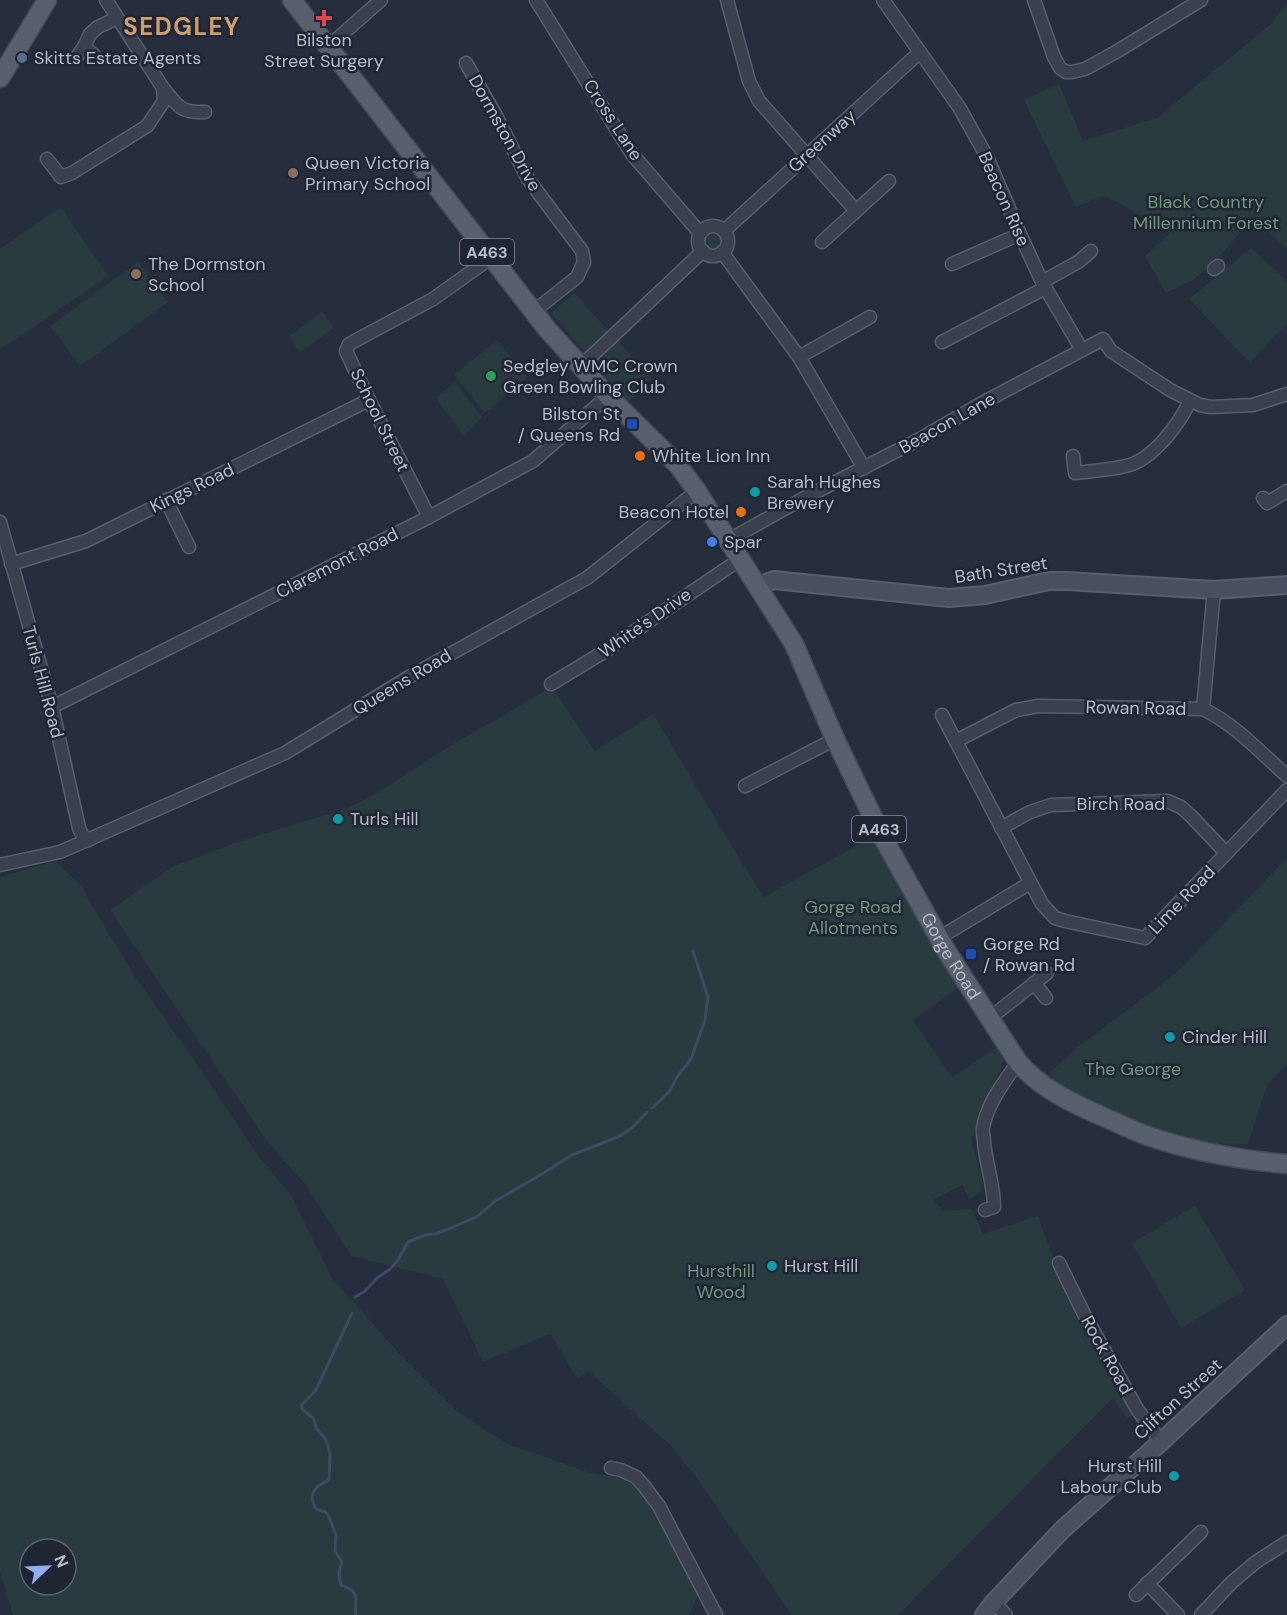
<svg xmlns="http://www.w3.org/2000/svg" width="1287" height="1615" font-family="'DM Sans',sans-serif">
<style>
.green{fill:#293b3f;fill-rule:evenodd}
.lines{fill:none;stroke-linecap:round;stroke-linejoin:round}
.stream{stroke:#3d4a64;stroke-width:3}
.street-casing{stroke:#585e6b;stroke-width:15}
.secondary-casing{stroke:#585e6b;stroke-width:20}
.primary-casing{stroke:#434956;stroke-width:21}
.street{stroke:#3a404d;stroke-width:12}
.secondary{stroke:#484f60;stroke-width:16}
.primary{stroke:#585f6d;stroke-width:18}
.health-dot{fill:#e0444e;stroke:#1f2532;stroke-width:2}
.service-dot{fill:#5c6f8a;stroke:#1f2532;stroke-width:2}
.education-dot{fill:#8d6e63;stroke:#1f2532;stroke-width:2}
.leisure-dot{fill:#2e9e5b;stroke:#1f2532;stroke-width:2}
.transit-dot{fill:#1a4fb4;stroke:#1f2532;stroke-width:2}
.food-dot{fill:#e8710a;stroke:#1f2532;stroke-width:2}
.culture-dot{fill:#0f9aa8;stroke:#1f2532;stroke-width:2}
.shop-dot{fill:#3f7fe0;stroke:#1f2532;stroke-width:2}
.labels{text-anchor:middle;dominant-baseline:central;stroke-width:5;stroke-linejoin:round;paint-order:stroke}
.shield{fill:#1f2532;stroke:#898e9b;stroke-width:1.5}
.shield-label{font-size:16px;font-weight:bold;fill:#b6bbc8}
.poi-label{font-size:18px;fill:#b6bbc8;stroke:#1f2532;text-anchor:start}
.street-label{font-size:18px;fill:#b6bbc8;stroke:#1f2532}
.park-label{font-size:18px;fill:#6f977c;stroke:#1f2532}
.district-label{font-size:24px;font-weight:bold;letter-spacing:1.5px;fill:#ce9f6b;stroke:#1f2532}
</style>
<rect width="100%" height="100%" fill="#262e3d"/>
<!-- green -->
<g class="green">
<path d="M 1287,4 L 1287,249 L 1268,230 L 1253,218 L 1216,260 L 1193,280 L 1166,293 L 1145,256 L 1170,233 L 1105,195 L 1076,207 L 1024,100 L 1059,84 L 1083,141 L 1157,118 L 1271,24 Z"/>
<path d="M 61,207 L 108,276 L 0,350 L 0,249 Z"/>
<circle cx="712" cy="241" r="10"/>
<path d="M 1251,248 L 1287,281 L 1287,323 L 1250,363 L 1189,299 Z"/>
<path d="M 138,262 L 168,302 L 80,366 L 50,326 Z"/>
<path d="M 574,293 L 652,378 L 628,403 L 551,313 Z"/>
<path d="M 322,312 L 334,328 L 300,352 L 289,336 Z"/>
<path d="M 497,340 L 528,377 L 485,413 L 454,375 Z"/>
<path d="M 455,382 L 482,417 L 464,436 L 436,398 Z"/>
<path d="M 552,687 L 595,751 L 653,714 L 739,858 L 764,897 L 861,843 L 874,837 L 961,986 L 913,1020 L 952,1078 L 997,1047 L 1004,1061 L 971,1139 L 982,1180 L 981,1192 L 969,1199 L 962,1185 L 933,1200 L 944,1211 L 972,1209 L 983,1234 L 1038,1216 L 1060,1277 L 1135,1412 L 1127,1419 L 1113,1398 L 898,1615 L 792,1615 L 697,1478 L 670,1445 L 588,1371 L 578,1379 L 550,1334 L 483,1362 L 443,1279 L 351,1256 L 306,1185 L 269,1144 L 110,910 L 172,867 L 235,843 L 318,817 L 332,814 L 350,807 L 375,794 L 450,746 Z"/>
<path d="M 1287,858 L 1287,1064 L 1267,1085 L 1248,1144 L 1195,1143 L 1125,1119 L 1044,1078 L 1074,1050 L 1175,974 Z"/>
<path d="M 55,861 L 82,887 L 93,908 L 134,975 L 189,1053 L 256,1153 L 292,1197 L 332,1278 L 398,1352 L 459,1413 L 508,1444 L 590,1473 L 612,1476 L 617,1473 L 643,1494 L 658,1513 L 700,1592 L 689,1615 L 13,1615 L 0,1572 L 0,877 ZM 30,1549 L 66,1549 L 66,1585 L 30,1585 Z"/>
<path d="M 1195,1206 L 1245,1290 L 1181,1328 L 1132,1243 Z"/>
</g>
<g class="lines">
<!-- stream -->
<g class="stream">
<path d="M 652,1108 L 669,1092 L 677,1077 L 691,1059 L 705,1020 L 708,997 L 693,951"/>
<path d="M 355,1297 L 365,1291 L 377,1278 L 390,1269 L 398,1260 L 408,1242 L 425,1235 L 435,1234 L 451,1228 L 478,1216 L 495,1201 L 537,1177 L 572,1155 L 620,1136 L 633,1127 L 647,1112"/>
<path d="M 352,1313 L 316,1390 L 302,1405 L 302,1409 L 313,1418 L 317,1429 L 326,1440 L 330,1453 L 329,1480 C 315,1486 307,1494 316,1509 L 325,1512 L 328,1515 L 336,1535 L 335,1551 L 342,1562 C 339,1570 338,1576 341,1585 C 362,1593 354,1597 356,1615"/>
</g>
<defs>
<g id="street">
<path d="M 536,0 L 632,154 L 700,233"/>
<path d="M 727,0 L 749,81 L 759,101 L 856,211"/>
<path d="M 883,0 L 959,107 L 987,157 L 1020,234 L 1042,282 L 1082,350"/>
<path d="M 1034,0 L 1054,57 L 1060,68 L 1066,72 L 1072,72 L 1085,69 L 1116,52 L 1201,0"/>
<path d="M 329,46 L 381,0"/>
<path d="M 84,47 L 94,55"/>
<path d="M 76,58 L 84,47 L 90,34 L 98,27 L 117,18"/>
<path d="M 466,63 L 495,114 L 528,179 L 582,251 L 584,262 L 577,277 L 533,312"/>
<path d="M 163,88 C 178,106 180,113 205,112"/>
<path d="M 47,159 L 61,177 L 72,173 L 147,126 L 164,101 L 163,88 L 106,0"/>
<circle cx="713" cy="241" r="15"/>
<path d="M 724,231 L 920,52"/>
<path d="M 822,242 L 889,181"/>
<path d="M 722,252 L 799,357 L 864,468"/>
<path d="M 952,264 L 1020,234"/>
<path d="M 1214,269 L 1218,266"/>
<path d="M 1042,282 L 1078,262 L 1091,251"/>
<path d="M 942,342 L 1045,288"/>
<path d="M 799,357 L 870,317"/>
<path d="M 581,366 L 703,251"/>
<path d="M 1073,456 L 1075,473 C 1091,471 1109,470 1126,466 C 1153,460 1179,424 1190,401"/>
<path d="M 1263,498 L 1267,503 L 1287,491"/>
<path d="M 166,500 L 189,547"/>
<path d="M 429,517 L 369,400 L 346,351 L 349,344 L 433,299 L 492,257"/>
<path d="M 0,522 L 52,707 L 79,828 L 82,835 L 89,840"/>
<path d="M 727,541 L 806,497 L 920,439 L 982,403 L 1103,339 L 1111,351 L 1170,390 L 1200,405 L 1211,407 L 1253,405 L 1287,394"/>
<path d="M 11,564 L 86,541 L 369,400"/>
<path d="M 551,684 L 607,650 L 739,560"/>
<path d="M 52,707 L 429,517 L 533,461 L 608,396"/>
<path d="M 1203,709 L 1214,590"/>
<path d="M 942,715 L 1042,904 L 1055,918 L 1065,921 L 1145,938 L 1287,790"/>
<path d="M 956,741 L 1016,710 L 1038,706 L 1203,709 C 1236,725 1261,753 1287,776"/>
<path d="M 745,786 L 835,739"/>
<path d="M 1001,828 L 1030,812 L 1051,805 L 1167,801 L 1181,807 L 1192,817 L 1226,853"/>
<path d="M 0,865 L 60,852 L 285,753 L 409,677 L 587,578 L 697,491"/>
<path d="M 939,938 L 1030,883"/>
<path d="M 1034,983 L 1046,998"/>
<path d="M 989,1019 L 1047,973"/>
<path d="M 985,1210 L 994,1207 C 994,1185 986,1164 984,1142 C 984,1138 982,1132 983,1128 C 987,1104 1004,1082 1018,1062"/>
<path d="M 1059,1263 L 1084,1314 L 1137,1409 L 1161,1442"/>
<path d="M 611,1468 L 621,1470 L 636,1477 L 644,1486 L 659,1506 L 716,1615"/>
<path d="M 1147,1583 L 1178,1615"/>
<path d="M 1136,1595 L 1201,1532"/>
<path d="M 994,1602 L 1006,1615"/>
<path d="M 1201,1615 L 1232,1582 L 1256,1562 L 1287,1542"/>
</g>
<g id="secondary">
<path d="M 758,586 L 774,580 L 949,598 L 985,595 L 1049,581 L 1067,581 L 1214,590 L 1287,585"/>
<path d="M 984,1615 L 994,1602 L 1063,1529 L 1161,1442 L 1287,1325"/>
</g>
<g id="primary">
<path id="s1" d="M 292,0 L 547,329 L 608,396 L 677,464 L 697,491 L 794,644 L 835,739 L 882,836 L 947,952 L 1018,1062 C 1041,1089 1074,1104 1106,1118 C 1120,1124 1134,1131 1148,1136 C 1192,1151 1240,1160 1287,1164"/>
<path d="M 0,78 L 47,0"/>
</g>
</defs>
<!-- street casing -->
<use href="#street" class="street-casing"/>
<!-- secondary casing -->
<use href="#secondary" class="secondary-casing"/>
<!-- primary casing -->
<use href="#primary" class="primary-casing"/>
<!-- street -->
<use href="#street" class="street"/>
<!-- secondary -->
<use href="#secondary" class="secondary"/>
<!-- primary -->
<use href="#primary" class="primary"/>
</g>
<!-- markers -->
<path class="health-dot" d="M321 9h6v6h6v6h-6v6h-6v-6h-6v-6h6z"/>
<circle class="service-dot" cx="22" cy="58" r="6"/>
<g class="education-dot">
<circle cx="293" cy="173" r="6"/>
<circle cx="136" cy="274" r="6"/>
</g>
<circle class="leisure-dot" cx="491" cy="376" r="6"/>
<g class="transit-dot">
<rect x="626" y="418" width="12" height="12" rx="3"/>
<rect x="965" y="948" width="12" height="12" rx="3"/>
</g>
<g class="food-dot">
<circle cx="640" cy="456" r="6"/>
<circle cx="741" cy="512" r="6"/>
</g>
<g class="culture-dot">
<circle cx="755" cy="492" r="6"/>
<circle cx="338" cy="819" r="6"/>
<circle cx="1170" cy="1037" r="6"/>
<circle cx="772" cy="1266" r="6"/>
<circle cx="1174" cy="1476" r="6"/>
</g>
<circle class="shop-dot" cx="712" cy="542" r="6"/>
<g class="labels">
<!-- shield labels -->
<g class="shield">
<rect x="460" y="239" width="54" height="26" rx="4.5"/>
<rect x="852" y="816" width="54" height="26" rx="4.5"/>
</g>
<g class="shield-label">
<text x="487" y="252">A463</text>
<text x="879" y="829">A463</text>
</g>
<!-- poi labels -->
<g class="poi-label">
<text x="324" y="40" text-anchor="middle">Bilston<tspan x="324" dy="21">Street Surgery</tspan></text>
<text x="34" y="58">Skitts Estate Agents</text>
<text x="305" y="163">Queen Victoria<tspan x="305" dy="21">Primary School</tspan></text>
<text x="148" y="264">The Dormston<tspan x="148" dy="21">School</tspan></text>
<text x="503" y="366">Sedgley WMC Crown<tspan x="503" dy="21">Green Bowling Club</tspan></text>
<text x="620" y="414" text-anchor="end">Bilston St<tspan x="620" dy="21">/ Queens Rd</tspan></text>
<text x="652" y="456">White Lion Inn</text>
<text x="767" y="482">Sarah Hughes<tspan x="767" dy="21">Brewery</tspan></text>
<text x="729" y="512" text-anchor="end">Beacon Hotel</text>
<text x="724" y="542">Spar</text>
<text x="350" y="819">Turls Hill</text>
<text x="983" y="944">Gorge Rd<tspan x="983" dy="21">/ Rowan Rd</tspan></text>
<text x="1182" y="1037">Cinder Hill</text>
<text x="784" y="1266">Hurst Hill</text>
<text x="1162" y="1466" text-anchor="end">Hurst Hill<tspan x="1162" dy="21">Labour Club</tspan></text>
</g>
<!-- street labels -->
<g class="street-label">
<text transform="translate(613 120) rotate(57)">Cross Lane</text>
<text transform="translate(505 133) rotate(61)">Dormston Drive</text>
<text transform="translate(822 141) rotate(-42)">Greenway</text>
<text transform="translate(1004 199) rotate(66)">Beacon Rise</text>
<text transform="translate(380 420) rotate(64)">School Street</text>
<text transform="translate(947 423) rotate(-29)">Beacon Lane</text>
<text transform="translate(192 488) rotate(-26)">Kings Road</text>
<text transform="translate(337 563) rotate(-27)">Claremont Road</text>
<text transform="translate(1001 570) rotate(-9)">Bath Street</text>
<text transform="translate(645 623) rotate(-35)">White's Drive</text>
<text transform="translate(43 682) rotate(75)">Turls Hill Road</text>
<text transform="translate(402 682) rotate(-31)">Queens Road</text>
<text transform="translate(1136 708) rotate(1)">Rowan Road</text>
<text x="1121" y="804">Birch Road</text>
<text transform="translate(1182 900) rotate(-46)">Lime Road</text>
<text stroke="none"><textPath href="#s1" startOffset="1168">Gorge Road</textPath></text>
<text transform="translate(1107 1355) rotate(61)">Rock Road</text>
<text transform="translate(1178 1399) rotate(-42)">Clifton Street</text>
</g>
<!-- park labels -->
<g class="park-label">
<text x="1206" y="202">Black Country<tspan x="1206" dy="21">Millennium Forest</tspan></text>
<text x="853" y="907">Gorge Road<tspan x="853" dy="21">Allotments</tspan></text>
<text x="1133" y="1069">The George</text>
<text x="721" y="1271">Hursthill<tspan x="721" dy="21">Wood</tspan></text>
</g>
<!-- district labels -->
<g class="district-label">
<text x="182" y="26">SEDGLEY</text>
</g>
</g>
<!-- north arrow -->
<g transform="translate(48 1567) rotate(67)"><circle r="28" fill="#1f2532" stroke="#5b616e" stroke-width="1.5"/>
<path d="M0-4.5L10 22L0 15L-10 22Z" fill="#92aef1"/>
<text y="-9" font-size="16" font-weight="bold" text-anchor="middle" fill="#b6bbc8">N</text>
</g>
</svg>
